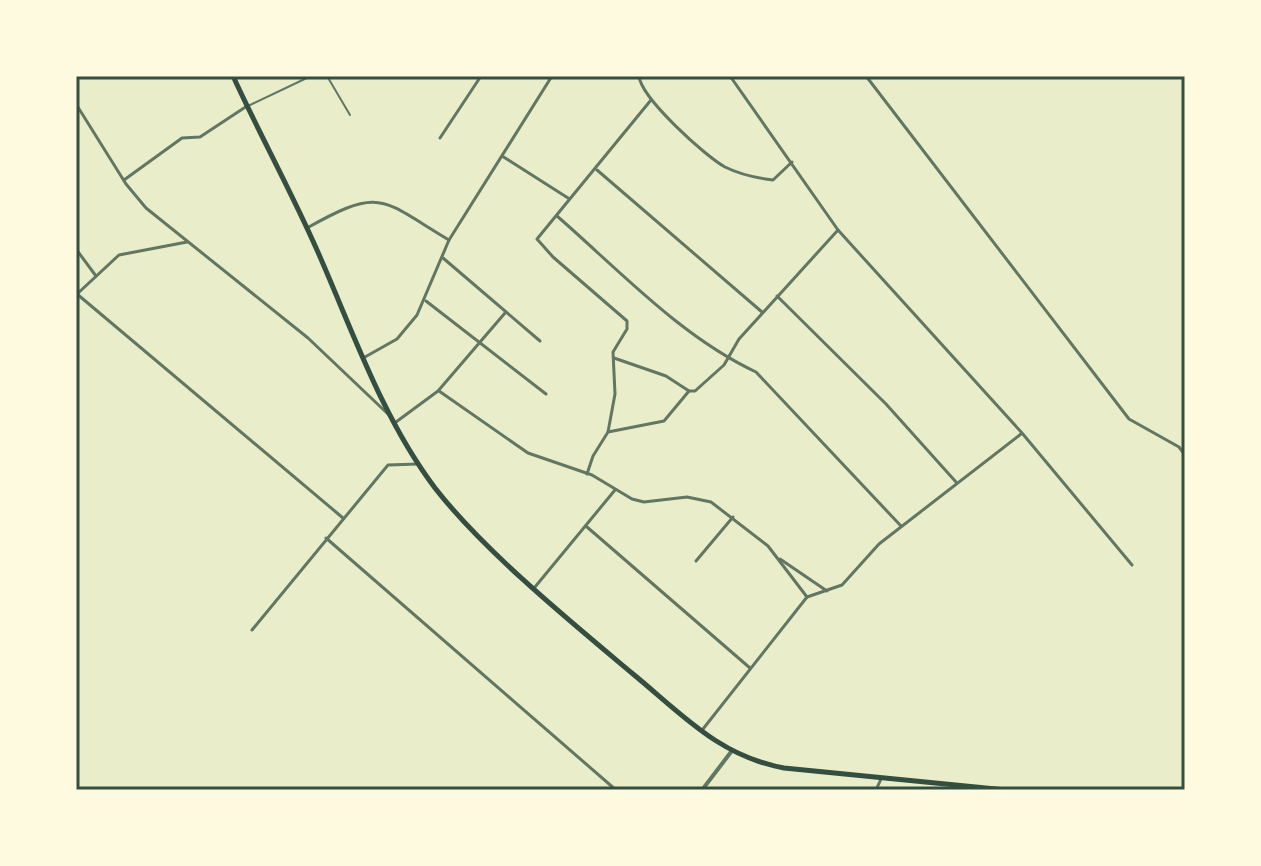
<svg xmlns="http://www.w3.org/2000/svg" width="1261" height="866" font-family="Raleway,sans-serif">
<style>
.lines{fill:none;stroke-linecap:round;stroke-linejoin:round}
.service{stroke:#617663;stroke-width:2}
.minor{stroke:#617663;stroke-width:3}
.tertiary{stroke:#617663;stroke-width:4}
.primary{stroke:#344e41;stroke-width:5}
.neatline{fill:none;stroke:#344e41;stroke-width:3}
</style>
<rect width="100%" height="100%" fill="#e9edc9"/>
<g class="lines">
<!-- service -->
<g class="service">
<path d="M 327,76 L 350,115"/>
<path d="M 248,106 L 311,76"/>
</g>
<!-- minor -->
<g class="minor">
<path d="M 639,76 C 641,98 705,156 725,167 C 741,175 756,178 773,180 L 792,162"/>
<path d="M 730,76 L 838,230 L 1022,433 L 1132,565"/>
<path d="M 866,76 L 1129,419 L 1179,447 L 1185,455"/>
<path d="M 76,104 L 126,184 L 146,208 L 308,338 L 388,414"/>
<path d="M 440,138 L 481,76"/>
<path d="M 502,156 L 568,198"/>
<path d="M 597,170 L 762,312"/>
<path d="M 124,180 L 182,138 L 200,137 L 247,106"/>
<path d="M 557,216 C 619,270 681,337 756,372 L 901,526"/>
<path d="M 307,228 C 382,186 380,199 449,240"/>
<path d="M 76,249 L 96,276"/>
<path d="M 443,258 L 540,341"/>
<path d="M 77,294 L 343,518"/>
<path d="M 76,295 L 119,255 L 187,242"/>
<path d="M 777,296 L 886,404 L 956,482"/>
<path d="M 426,301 L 546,394"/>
<path d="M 365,357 L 397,339 L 417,315 L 449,240 L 552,76"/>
<path d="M 614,358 L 666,376 L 689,391"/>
<path d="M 439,391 L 528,453 L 592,475 L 632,499 L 644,502 L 687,497 L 711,502 L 768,546 L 807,597"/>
<path d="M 396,422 L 438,391 L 505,313"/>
<path d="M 608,432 L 615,394 L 613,352 L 627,329 L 627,321 L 553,257 L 537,239 L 651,100"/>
<path d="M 587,474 L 593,456 L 608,432 L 664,421 L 689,391 L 695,391 L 724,365 L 739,339 L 838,230"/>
<path d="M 587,527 L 750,668"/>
<path d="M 326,538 L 616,790"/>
<path d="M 780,559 L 827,591"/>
<path d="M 696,561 L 733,517"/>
<path d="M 535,587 L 615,490"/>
<path d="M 807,597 L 842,585 L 879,544 L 1021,434"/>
<path d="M 252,630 L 388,465 L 418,464"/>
<path d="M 703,729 L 807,597"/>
<path d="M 876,790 L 881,779"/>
</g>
<!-- tertiary -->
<path class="tertiary" d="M 702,790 L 731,752"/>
<!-- primary -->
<path class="primary" d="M 233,76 C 260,135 291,191 317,250 C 352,329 382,418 435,488 C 484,551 571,622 633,674 C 683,715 719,756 784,768 L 1006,790"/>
</g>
<!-- border -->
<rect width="1261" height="866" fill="none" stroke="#fefae0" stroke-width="156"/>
<rect x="78" y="78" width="1105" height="710" class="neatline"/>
</svg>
